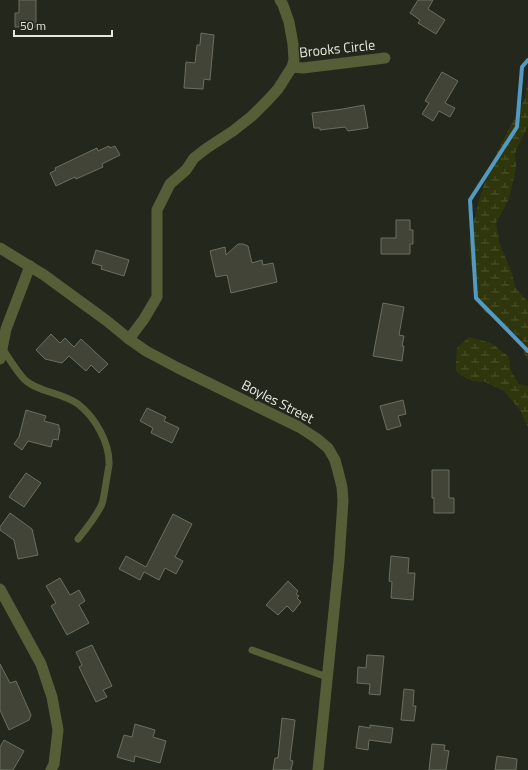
<svg xmlns="http://www.w3.org/2000/svg" width="528" height="770" font-family="'Titillium Web',sans-serif">
<style>
.wetland{fill:url(#wetland-marsh)}
.lines{fill:none;stroke-linecap:round;stroke-linejoin:round}
.stream{stroke:#529ac4;stroke-width:4}
.building{fill:#414437;stroke:#6b6e60}
.service{stroke:#565e38;stroke-width:7}
.minor{stroke:#565e38;stroke-width:11}
.tertiary{stroke:#565e38;stroke-width:11}
.labels{text-anchor:middle;dominant-baseline:central;stroke-width:3;stroke-linejoin:round;paint-order:stroke}
.street-label{font-size:14px;fill:#e5e7df;stroke:#24271b}
</style>
<defs>
<pattern id="wetland-marsh" width="20" height="14" patternUnits="userSpaceOnUse"><rect width="20" height="14" fill="#2f360c"/><path d="M1 5h8M5 5V1M11 12h8M15 12V8" fill="none" stroke="#4d532f"/></pattern>
</defs>
<rect width="100%" height="100%" fill="#24271b"/>
<!-- wetland -->
<g class="wetland">
<path d="M 528,77 L 528,126 L 516,150 L 515,154 L 516,166 L 514,178 L 509,199 L 496,223 L 500,245 L 512,273 L 515,287 L 528,302 L 528,362 L 524,352 L 522,340 L 501,321 L 485,312 L 479,304 L 474,292 L 473,274 L 470,258 L 469,243 L 478,203 L 488,172 L 497,152 L 525,98 Z"/>
<path d="M 469,337 L 491,343 L 509,357 L 511,371 L 519,384 L 528,386 L 528,427 L 520,410 L 504,391 L 485,382 L 472,381 L 462,376 L 456,371 L 456,363 L 457,348 Z"/>
</g>
<g class="lines">
<!-- stream -->
<path class="stream" d="M 528,60 L 522,67 L 517,127 L 470,200 L 476,298 L 528,351"/>
</g>
<!-- building -->
<g class="building">
<path d="M 19,0 L 36,0 L 36,27 L 15,27 L 15,13 L 19,13 Z"/>
<path d="M 418,0 L 433,0 L 428,9 L 445,20 L 436,34 L 418,23 L 420,20 L 410,13 Z"/>
<path d="M 201,33 L 214,35 L 210,80 L 204,79 L 203,89 L 184,88 L 186,62 L 195,63 L 197,45 L 200,45 Z"/>
<path d="M 442,72 L 458,81 L 445,103 L 455,108 L 450,117 L 439,111 L 433,121 L 422,114 L 429,103 L 425,101 Z"/>
<path d="M 364,105 L 368,128 L 348,131 L 345,127 L 320,130 L 320,128 L 314,128 L 312,113 L 343,109 Z"/>
<path d="M 109,146 L 110,148 L 115,146 L 120,155 L 102,164 L 103,167 L 76,179 L 75,177 L 56,186 L 50,173 L 56,170 L 55,168 L 97,148 L 98,151 Z"/>
<path d="M 396,220 L 410,220 L 410,230 L 413,230 L 413,244 L 410,244 L 410,254 L 381,254 L 381,238 L 396,238 Z"/>
<path d="M 238,244 L 243,244 L 248,246 L 252,263 L 262,260 L 263,265 L 273,263 L 277,282 L 231,293 L 227,275 L 216,277 L 210,251 L 225,247 L 226,255 Z"/>
<path d="M 96,250 L 129,260 L 124,276 L 101,269 L 102,266 L 92,263 Z"/>
<path d="M 383,303 L 404,307 L 399,335 L 404,336 L 402,346 L 404,346 L 402,361 L 373,356 Z"/>
<path d="M 51,334 L 60,343 L 65,338 L 74,347 L 81,339 L 108,364 L 99,373 L 91,365 L 86,371 L 69,356 L 62,363 L 45,359 L 36,350 Z"/>
<path d="M 403,400 L 406,414 L 398,416 L 401,426 L 387,430 L 380,406 Z"/>
<path d="M 147,408 L 166,417 L 164,421 L 179,428 L 172,443 L 151,433 L 153,428 L 140,421 Z"/>
<path d="M 26,410 L 46,416 L 44,421 L 59,425 L 59,429 L 60,429 L 58,440 L 53,439 L 51,447 L 28,441 L 22,450 L 14,444 L 19,437 Z"/>
<path d="M 432,470 L 449,470 L 449,498 L 454,498 L 454,513 L 434,513 L 434,498 L 432,498 Z"/>
<path d="M 26,473 L 41,483 L 24,507 L 9,497 Z"/>
<path d="M 10,513 L 32,529 L 38,555 L 18,559 L 14,540 L 0,530 L 0,527 Z"/>
<path d="M 173,514 L 192,524 L 175,557 L 183,561 L 176,574 L 165,568 L 159,580 L 144,572 L 140,580 L 119,569 L 126,556 L 146,567 Z"/>
<path d="M 391,556 L 409,558 L 408,573 L 415,573 L 413,600 L 391,598 L 392,582 L 389,581 Z"/>
<path d="M 60,578 L 70,595 L 79,590 L 85,601 L 79,605 L 89,623 L 67,635 L 51,606 L 56,603 L 46,586 Z"/>
<path d="M 288,581 L 298,591 L 296,594 L 299,596 L 297,598 L 301,602 L 293,612 L 287,606 L 278,615 L 266,605 Z"/>
<path d="M 92,645 L 112,686 L 103,690 L 107,697 L 96,702 L 79,667 L 82,665 L 76,652 Z"/>
<path d="M 367,655 L 384,656 L 380,695 L 369,694 L 370,684 L 357,683 L 358,667 L 366,668 Z"/>
<path d="M 0,664 L 10,683 L 16,681 L 31,715 L 29,720 L 9,730 L 0,710 Z"/>
<path d="M 404,689 L 414,690 L 413,706 L 416,706 L 414,721 L 401,720 Z"/>
<path d="M 282,718 L 295,720 L 290,760 L 293,761 L 291,770 L 273,770 L 275,758 L 278,758 Z"/>
<path d="M 135,724 L 155,730 L 153,737 L 166,741 L 160,763 L 135,756 L 134,762 L 117,757 L 124,735 L 132,737 Z"/>
<path d="M 370,725 L 393,728 L 391,743 L 369,740 L 368,750 L 356,748 L 359,726 L 370,728 Z"/>
<path d="M 4,740 L 24,751 L 13,770 L 0,770 L 0,747 Z"/>
<path d="M 432,744 L 445,745 L 444,750 L 449,751 L 446,770 L 429,770 Z"/>
<path d="M 497,756 L 517,759 L 516,770 L 495,770 Z"/>
</g>
<g class="lines">
<!-- service -->
<g class="service">
<path d="M 2,348 C 9,358 16,371 25,380 C 38,392 63,393 78,404 C 95,417 110,443 109,465 C 108,471 107,477 106,483 C 105,489 104,497 102,504 C 96,517 87,528 78,539"/>
<path d="M 252,650 L 327,677"/>
</g>
<!-- minor -->
<g class="minor">
<path d="M 292,67 L 303,68 L 385,58"/>
<path d="M 129,339 L 144,319 L 157,297 L 157,210 L 170,184 L 186,170 L 194,158 L 207,148 L 233,131 L 252,116 L 268,100 L 278,89 L 292,67 L 294,60 L 293,44 L 289,22 L 283,5 L 280,0"/>
<path d="M 0,359 L 6,329 L 30,266"/>
<path d="M 0,589 L 41,664 L 52,697 L 58,730 L 54,764 L 51,770"/>
</g>
<!-- tertiary -->
<path class="tertiary" d="M 0,248 L 44,275 L 107,321 L 129,339 L 146,351 L 178,368 L 299,427 L 316,438 L 328,448 L 335,460 L 339,475 L 342,487 L 343,501 L 339,561 L 318,770"/>
</g>
<g class="labels">
<!-- street labels -->
<g class="street-label">
<text transform="translate(337 48) rotate(-6)">Brooks Circle</text>
<text transform="translate(278 401) rotate(27)">Boyles Street</text>
</g>
</g>
<!-- scale -->
<path d="M14 30v6h98v-6" fill="none" stroke="#e5e7df" stroke-width="2"/>
<text x="20" y="30" font-size="12" fill="#e5e7df" stroke="#24271b" stroke-width="3" paint-order="stroke">50 m</text>
</svg>
